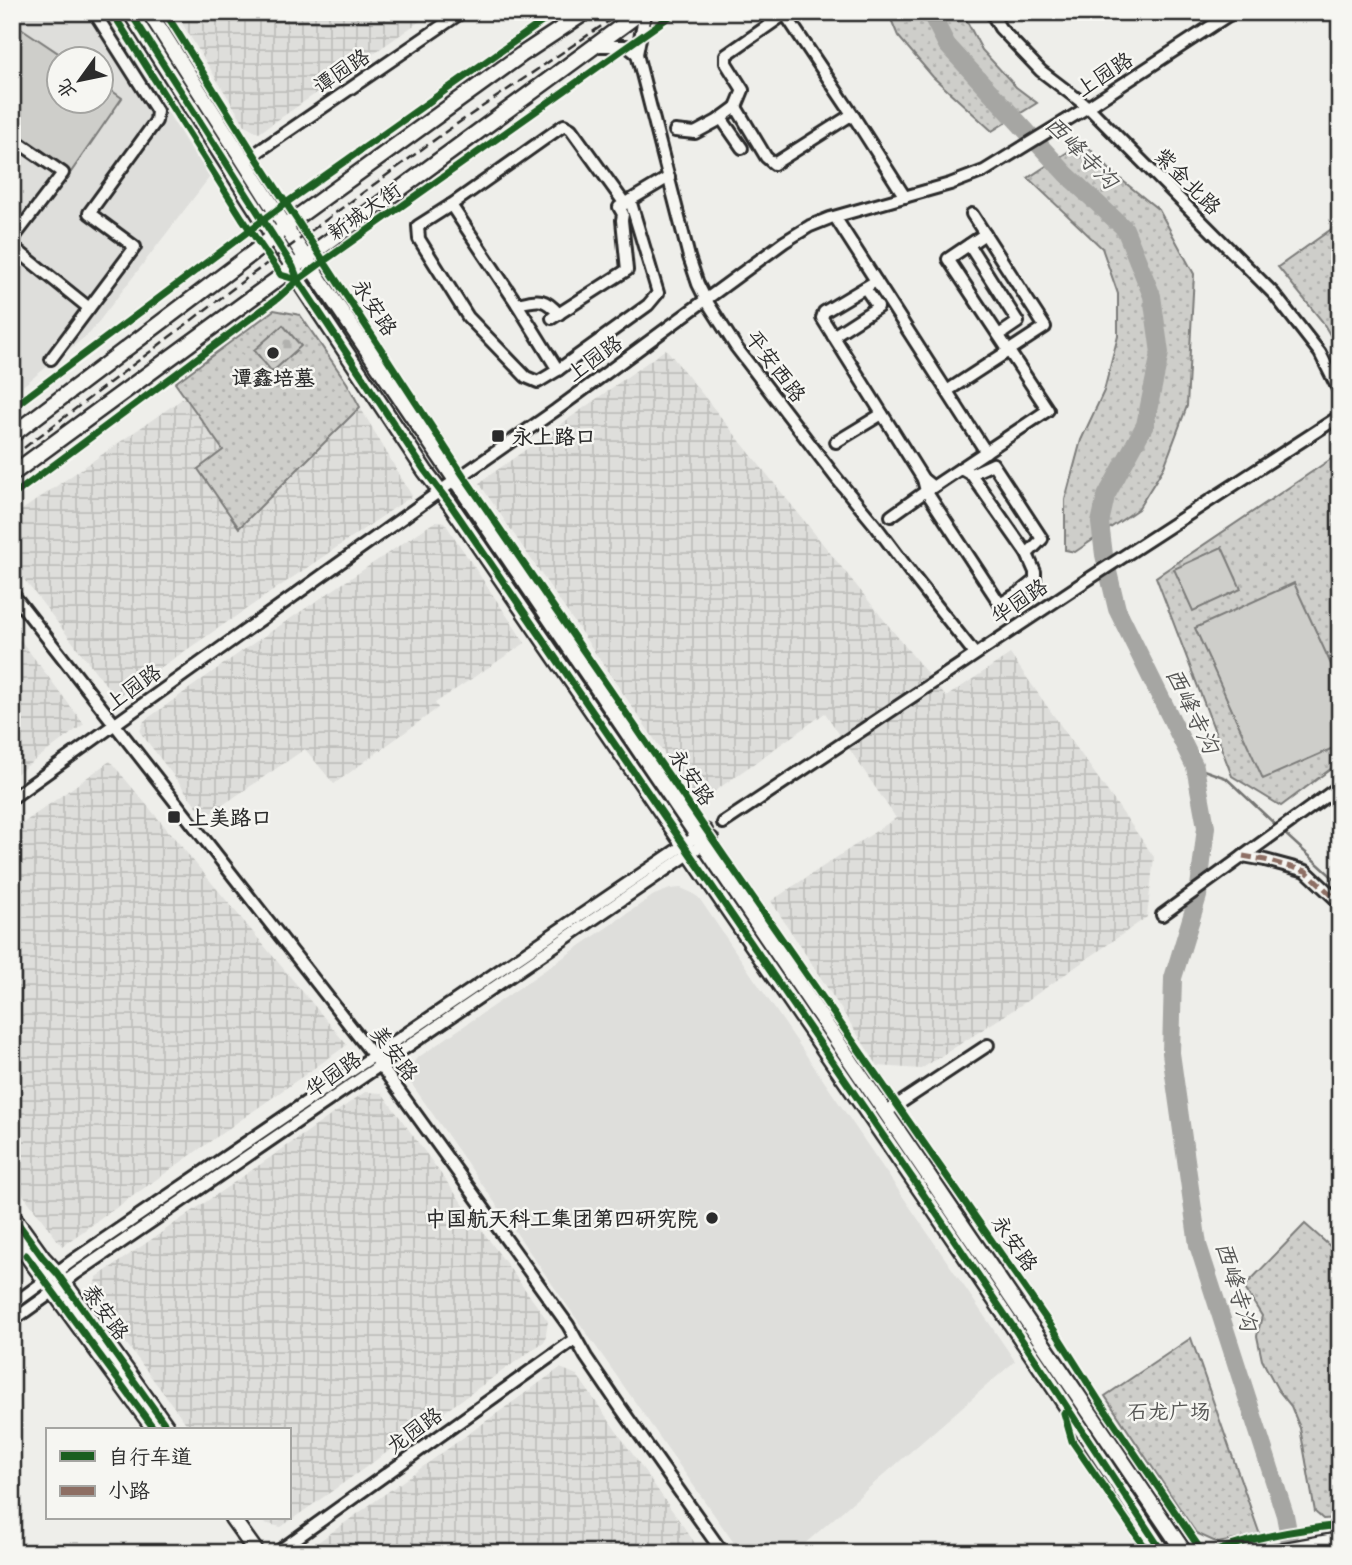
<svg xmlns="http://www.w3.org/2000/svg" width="1352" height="1565" font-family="Delius,'LXGW WenKai TC',sans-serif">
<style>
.built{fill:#dededb;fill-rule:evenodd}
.industrial{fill:url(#industrial-grid)}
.grass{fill:url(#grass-dots);stroke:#7c7c7a;stroke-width:2}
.cemetery{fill:url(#cemetery-stones);stroke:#7c7c7a;stroke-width:2}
.pitch{fill:#cececa;stroke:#7c7c7a;stroke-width:2}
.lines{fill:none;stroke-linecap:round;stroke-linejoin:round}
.stream{stroke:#757573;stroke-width:2.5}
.river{stroke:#a6a6a3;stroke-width:18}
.minor-casing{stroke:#2b2b2b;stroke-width:16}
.major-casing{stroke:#2b2b2b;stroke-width:19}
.minor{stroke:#f6f6f2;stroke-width:10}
.major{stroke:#f6f6f2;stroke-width:14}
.rail{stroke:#2b2b2b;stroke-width:2.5;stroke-dasharray:10 5;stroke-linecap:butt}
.quiet{stroke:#8d6e63;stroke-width:5;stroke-dasharray:10 5;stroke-linecap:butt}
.cycleway-casing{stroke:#f6f6f2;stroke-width:11}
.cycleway{stroke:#1b5e20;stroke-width:7}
.poi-dot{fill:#2b2b2b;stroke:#f6f6f2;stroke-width:2.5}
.labels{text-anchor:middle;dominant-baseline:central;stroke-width:5;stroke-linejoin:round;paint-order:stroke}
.street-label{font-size:21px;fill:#2b2b2b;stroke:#f6f6f2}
.poi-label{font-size:21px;font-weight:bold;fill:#2b2b2b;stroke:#f6f6f2;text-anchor:start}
.park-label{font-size:21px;fill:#545453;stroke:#f6f6f2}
.water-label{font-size:23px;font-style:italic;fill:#565655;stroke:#f6f6f2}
</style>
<defs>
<pattern id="industrial-grid" width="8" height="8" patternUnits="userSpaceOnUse" patternTransform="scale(1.75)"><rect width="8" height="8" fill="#dededb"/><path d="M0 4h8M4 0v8" fill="none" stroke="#bfbfbc"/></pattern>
<pattern id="grass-dots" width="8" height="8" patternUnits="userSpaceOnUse" patternTransform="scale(1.75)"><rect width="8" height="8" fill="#cececa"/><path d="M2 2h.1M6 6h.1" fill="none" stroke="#b1b1ae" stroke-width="1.8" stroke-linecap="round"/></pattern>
<pattern id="cemetery-stones" width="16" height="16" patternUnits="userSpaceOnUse" patternTransform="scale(1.75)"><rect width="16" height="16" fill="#cececa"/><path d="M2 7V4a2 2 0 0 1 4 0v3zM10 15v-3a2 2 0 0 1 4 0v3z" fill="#b1b1ae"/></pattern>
</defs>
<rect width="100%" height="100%" fill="#eeeeea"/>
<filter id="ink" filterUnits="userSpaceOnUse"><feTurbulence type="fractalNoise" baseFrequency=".0143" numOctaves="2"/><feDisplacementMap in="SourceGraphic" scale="14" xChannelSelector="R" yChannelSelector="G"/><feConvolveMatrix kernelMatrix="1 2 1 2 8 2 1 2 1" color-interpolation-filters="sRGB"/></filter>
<g filter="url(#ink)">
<!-- built -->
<g class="built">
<path d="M 12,12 L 105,12 L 196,158 L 198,158 L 212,174 L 90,333 L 15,392 L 12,390 ZM 60,60 L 102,60 L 102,102 L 60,102 Z"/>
<path d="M 681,888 L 692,893 L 699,898 L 1015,1361 L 794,1553 L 741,1553 L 406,1076 L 416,1059 L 654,895 L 670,889 Z"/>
</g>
<!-- industrial -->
<g class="industrial">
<path d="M 175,12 L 433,12 L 259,133 L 245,125 Z"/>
<path d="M 666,349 L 946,697 L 1010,654 L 1154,857 L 1147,917 L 1024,1003 L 921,1069 L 878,1066 L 771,901 L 896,818 L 825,713 L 698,803 L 479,483 Z"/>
<path d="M 185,397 L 224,450 L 199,469 L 239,527 L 360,407 L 412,496 L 116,698 L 12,564 L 12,517 Z"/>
<path d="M 436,521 L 444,522 L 525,643 L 435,703 L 438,708 L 334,784 L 305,749 L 205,817 L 140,732 L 144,721 L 242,651 Z"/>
<path d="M 12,629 L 84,724 L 12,777 Z"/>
<path d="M 110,761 L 347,1045 L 62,1246 L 12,1180 L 12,831 Z"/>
<path d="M 365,1092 L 382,1093 L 548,1321 L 545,1341 L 281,1527 L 260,1522 L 257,1518 L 289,1518 L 289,1430 L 191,1430 L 90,1295 L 97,1277 Z"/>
<path d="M 560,1368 L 577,1375 L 702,1553 L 303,1553 Z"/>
</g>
<!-- grass -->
<g class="grass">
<path d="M 888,12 L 962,12 L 982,50 L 1016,87 L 1037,103 L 992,131 L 933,77 L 898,36 Z"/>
<path d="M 1083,142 L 1113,173 L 1159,210 L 1194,274 L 1187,406 L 1164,467 L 1138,509 L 1075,552 L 1065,550 L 1065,500 L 1081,440 L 1104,391 L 1118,336 L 1118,294 L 1102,248 L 1028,178 Z"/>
<path d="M 1340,223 L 1340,352 L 1322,321 L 1278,267 Z"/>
<path d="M 274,310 L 300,315 L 347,383 L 360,407 L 239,528 L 198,469 L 223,450 L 175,383 Z"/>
<path d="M 1331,459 L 1340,462 L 1340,762 L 1281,806 L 1232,776 L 1156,577 Z"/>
<path d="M 1305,1224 L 1340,1255 L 1340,1518 L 1323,1519 L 1315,1512 L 1300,1428 L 1291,1406 L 1278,1390 L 1262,1360 L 1257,1336 L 1262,1316 L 1244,1287 Z"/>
<path d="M 1191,1338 L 1260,1535 L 1218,1543 L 1196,1533 L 1105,1396 Z"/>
</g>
<!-- cemetery -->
<path class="cemetery" d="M 283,325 L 301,346 L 272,372 L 254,350 Z"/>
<!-- pitch -->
<g class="pitch">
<path d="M 12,22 L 67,59 L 60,60 L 60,102 L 102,102 L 102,84 L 122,98 L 71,172 L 12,131 Z"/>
<path d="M 1222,547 L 1241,589 L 1193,611 L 1174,569 Z"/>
<path d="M 1294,583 L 1340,684 L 1340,745 L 1263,779 L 1195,628 Z"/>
</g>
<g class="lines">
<!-- stream -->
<g class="stream">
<path d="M 1195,767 L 1226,778 L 1278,827"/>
<path d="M 1283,832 L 1340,884"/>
</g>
<!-- river -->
<path class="river" d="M 930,12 L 947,45 L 1066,174 L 1125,229 L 1152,296 L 1160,353 L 1145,425 L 1106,496 L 1100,523 L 1104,555 L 1117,609 L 1195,767 L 1206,827 L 1198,896 L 1173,978 L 1171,1053 L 1198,1245 L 1285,1515 L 1292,1553"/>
<defs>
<g id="minor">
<path d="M 991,12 L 1000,28 L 1041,71 L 1088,107 L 1274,294 L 1320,353 L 1340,393"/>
<path d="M 595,46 L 627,46 L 637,54 L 642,28 L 646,12"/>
<path d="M 637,54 L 689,257 L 698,284 L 706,300 L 736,347 L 837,479 L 875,525 L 914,577 L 975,654"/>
<path d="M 736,107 L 743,90 L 726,63 L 726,55 L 785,14 L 854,117"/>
<path d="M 721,118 L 742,148"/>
<path d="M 675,131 L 695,133 L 717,121 L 736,107 L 766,157 L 774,164 L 848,117 L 854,117 L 905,197"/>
<path d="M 12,138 L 63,173 L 12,240"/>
<path d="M 243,162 L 462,12"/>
<path d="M 451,205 L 517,304 L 558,370 L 648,305 L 658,293 L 630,200"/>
<path d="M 835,217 L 986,452"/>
<path d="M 969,245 L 1018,322 L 999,335"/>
<path d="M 12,246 L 89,308"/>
<path d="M 876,281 L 824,312 L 822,318 L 923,479 L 933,487 L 1048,410 L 948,259 L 985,234"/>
<path d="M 517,304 C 539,299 544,297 559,314"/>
<path d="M 552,318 L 627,270 L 622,220 L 623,214 L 619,207 L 669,177"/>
<path d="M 833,336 L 878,307 L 865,288"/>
<path d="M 51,359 L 135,247 L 89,213 L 156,121 L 157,111 L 94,12"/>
<path d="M 558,370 L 538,382 L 526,377 L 468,317 L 419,239 L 418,226 L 451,205 L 564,125 L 571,129 L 625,204"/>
<path d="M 947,391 L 1045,327 L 972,214"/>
<path d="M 836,442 L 882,414"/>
<path d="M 961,468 L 971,474 L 993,464 L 1042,539 L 1027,554 L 971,474"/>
<path d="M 923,479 L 926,491 L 1000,604 L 1020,592 L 1035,580 L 1035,572 L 1027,554"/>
<path d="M 891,516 L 926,491"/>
<path d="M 12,593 L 373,1055 L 568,1325 L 586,1357 L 620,1407 L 723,1553"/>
<path d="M 12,798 L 440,491 L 556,410 L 784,242 L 810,226 L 830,218 L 950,184 L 984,171 L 1088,107 L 1233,12"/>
<path d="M 723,823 L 1081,584 L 1340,416"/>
<path d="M 1243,856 L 1265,860 L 1306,871 L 1340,903"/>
<path d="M 1162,915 L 1340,786"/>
<path d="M 885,1113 L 988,1045"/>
<path d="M 12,1305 L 75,1259 L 706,830"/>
<path d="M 12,1321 L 54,1291 L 75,1274 L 712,838"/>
<path d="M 276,1553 L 575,1339"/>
</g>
<g id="major">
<path d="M 130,12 L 293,267 L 298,280 L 425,471 L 450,504 L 930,1204 L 1051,1383 L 1163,1553"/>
<path d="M 149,12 L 313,270 L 1185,1553"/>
<path d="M 12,435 L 262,246 L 296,218 L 521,55 L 586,12"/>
<path d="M 12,474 L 641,12"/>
<path d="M 12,1215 L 43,1258 L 57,1273 L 169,1430"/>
<path d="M 12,1235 L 155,1430"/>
<path d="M 232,1518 L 257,1553"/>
<path d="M 1269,1553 L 1340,1540"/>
</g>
</defs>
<!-- minor casing -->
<use href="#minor" class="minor-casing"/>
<!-- major casing -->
<use href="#major" class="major-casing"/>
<!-- minor -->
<use href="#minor" class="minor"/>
<!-- major -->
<use href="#major" class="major"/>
<!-- rail -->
<path class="rail" d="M 12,457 L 243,281 L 448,130 L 622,12"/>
<!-- quiet -->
<path class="quiet" d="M 1243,856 L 1265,860 L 1306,871 L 1340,903"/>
<defs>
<g id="cycleway">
<path d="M 112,12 L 242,218 L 281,275 L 298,280"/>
<path d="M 130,12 L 293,267 L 298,280 L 425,471 L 450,504 L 930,1204 L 1051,1383 L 1163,1553"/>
<path d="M 165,12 L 254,154 L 463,475 L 724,856 L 1056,1333 L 1101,1404 L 1203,1553"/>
<path d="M 12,408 L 286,203 L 556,12"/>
<path d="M 12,496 L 278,298 L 298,280 L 324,261 L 676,12"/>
<path d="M 12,1215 L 43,1258 L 57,1273 L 169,1430"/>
<path d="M 26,1255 L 155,1430"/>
<path d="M 1064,1413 L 1072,1441 L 1149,1553"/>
<path d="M 1211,1553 C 1252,1537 1296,1530 1340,1525"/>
</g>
</defs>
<!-- cycleway casing -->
<use href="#cycleway" class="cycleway-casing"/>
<!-- cycleway -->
<use href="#cycleway" class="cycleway"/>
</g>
</g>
<!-- markers -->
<g class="poi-dot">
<circle cx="273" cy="353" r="7"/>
<rect x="491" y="429" width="14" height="14" rx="3.5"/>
<rect x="167" y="810" width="14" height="14" rx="3.5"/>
<circle cx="712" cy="1218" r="7"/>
</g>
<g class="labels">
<!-- street labels -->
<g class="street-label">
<text transform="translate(341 71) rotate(-34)">谭园路</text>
<text transform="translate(1104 74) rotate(-33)">上园路</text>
<text transform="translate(1188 181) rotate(45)">紫金北路</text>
<text transform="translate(364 211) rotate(-35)">新城大街</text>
<text transform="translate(375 307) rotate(57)">永安路</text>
<text transform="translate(594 358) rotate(-36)">上园路</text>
<text transform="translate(776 366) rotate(53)">平安西路</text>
<text transform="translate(1019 601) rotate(-34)">华园路</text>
<text transform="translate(133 687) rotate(-36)">上园路</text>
<text transform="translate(692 777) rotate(56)">永安路</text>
<text transform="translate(395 1053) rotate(53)">美安路</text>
<text transform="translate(333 1074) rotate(-35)">华园路</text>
<text transform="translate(1015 1243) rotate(55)">永安路</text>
<text transform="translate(106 1312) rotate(54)">泰安路</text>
<text transform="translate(414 1430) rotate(-36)">龙园路</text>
</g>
<!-- poi labels -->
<g class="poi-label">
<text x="273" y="377" text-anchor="middle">谭鑫培墓</text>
<text x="512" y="436">永上路口</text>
<text x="188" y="817">上美路口</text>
<text x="698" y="1218" text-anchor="end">中国航天科工集团第四研究院</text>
</g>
<!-- park labels -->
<g class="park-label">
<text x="1169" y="1411">石龙广场</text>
</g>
<!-- water labels -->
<g class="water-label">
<text transform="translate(1082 152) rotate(45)">西峰寺沟</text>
<text transform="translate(1193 710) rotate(64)">西峰寺沟</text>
<text transform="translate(1237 1286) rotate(73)">西峰寺沟</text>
</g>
</g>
<!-- margin -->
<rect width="1352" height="1565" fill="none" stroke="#f6f6f2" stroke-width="42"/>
<rect x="21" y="21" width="1310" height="1523" fill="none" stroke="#2b2b2b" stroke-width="2.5" filter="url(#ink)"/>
<!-- legend -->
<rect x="46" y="1428" width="245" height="91" fill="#f6f6f2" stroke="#a5a5a2" stroke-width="2"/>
<rect x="60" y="1451" width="35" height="10" fill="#1b5e20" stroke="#a5a5a2" stroke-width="2"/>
<text x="108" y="1464" font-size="21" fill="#2b2b2b">自行车道</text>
<rect x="60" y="1486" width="35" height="10" fill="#8d6e63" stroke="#a5a5a2" stroke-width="2"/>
<text x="108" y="1498" font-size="21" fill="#2b2b2b">小路</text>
<!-- north arrow -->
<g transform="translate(80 80) rotate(237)"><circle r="33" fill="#f6f6f2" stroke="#a5a5a2" stroke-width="2"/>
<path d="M0-5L12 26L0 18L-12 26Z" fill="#2b2b2b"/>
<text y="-10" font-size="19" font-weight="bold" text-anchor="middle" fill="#2b2b2b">北</text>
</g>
</svg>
